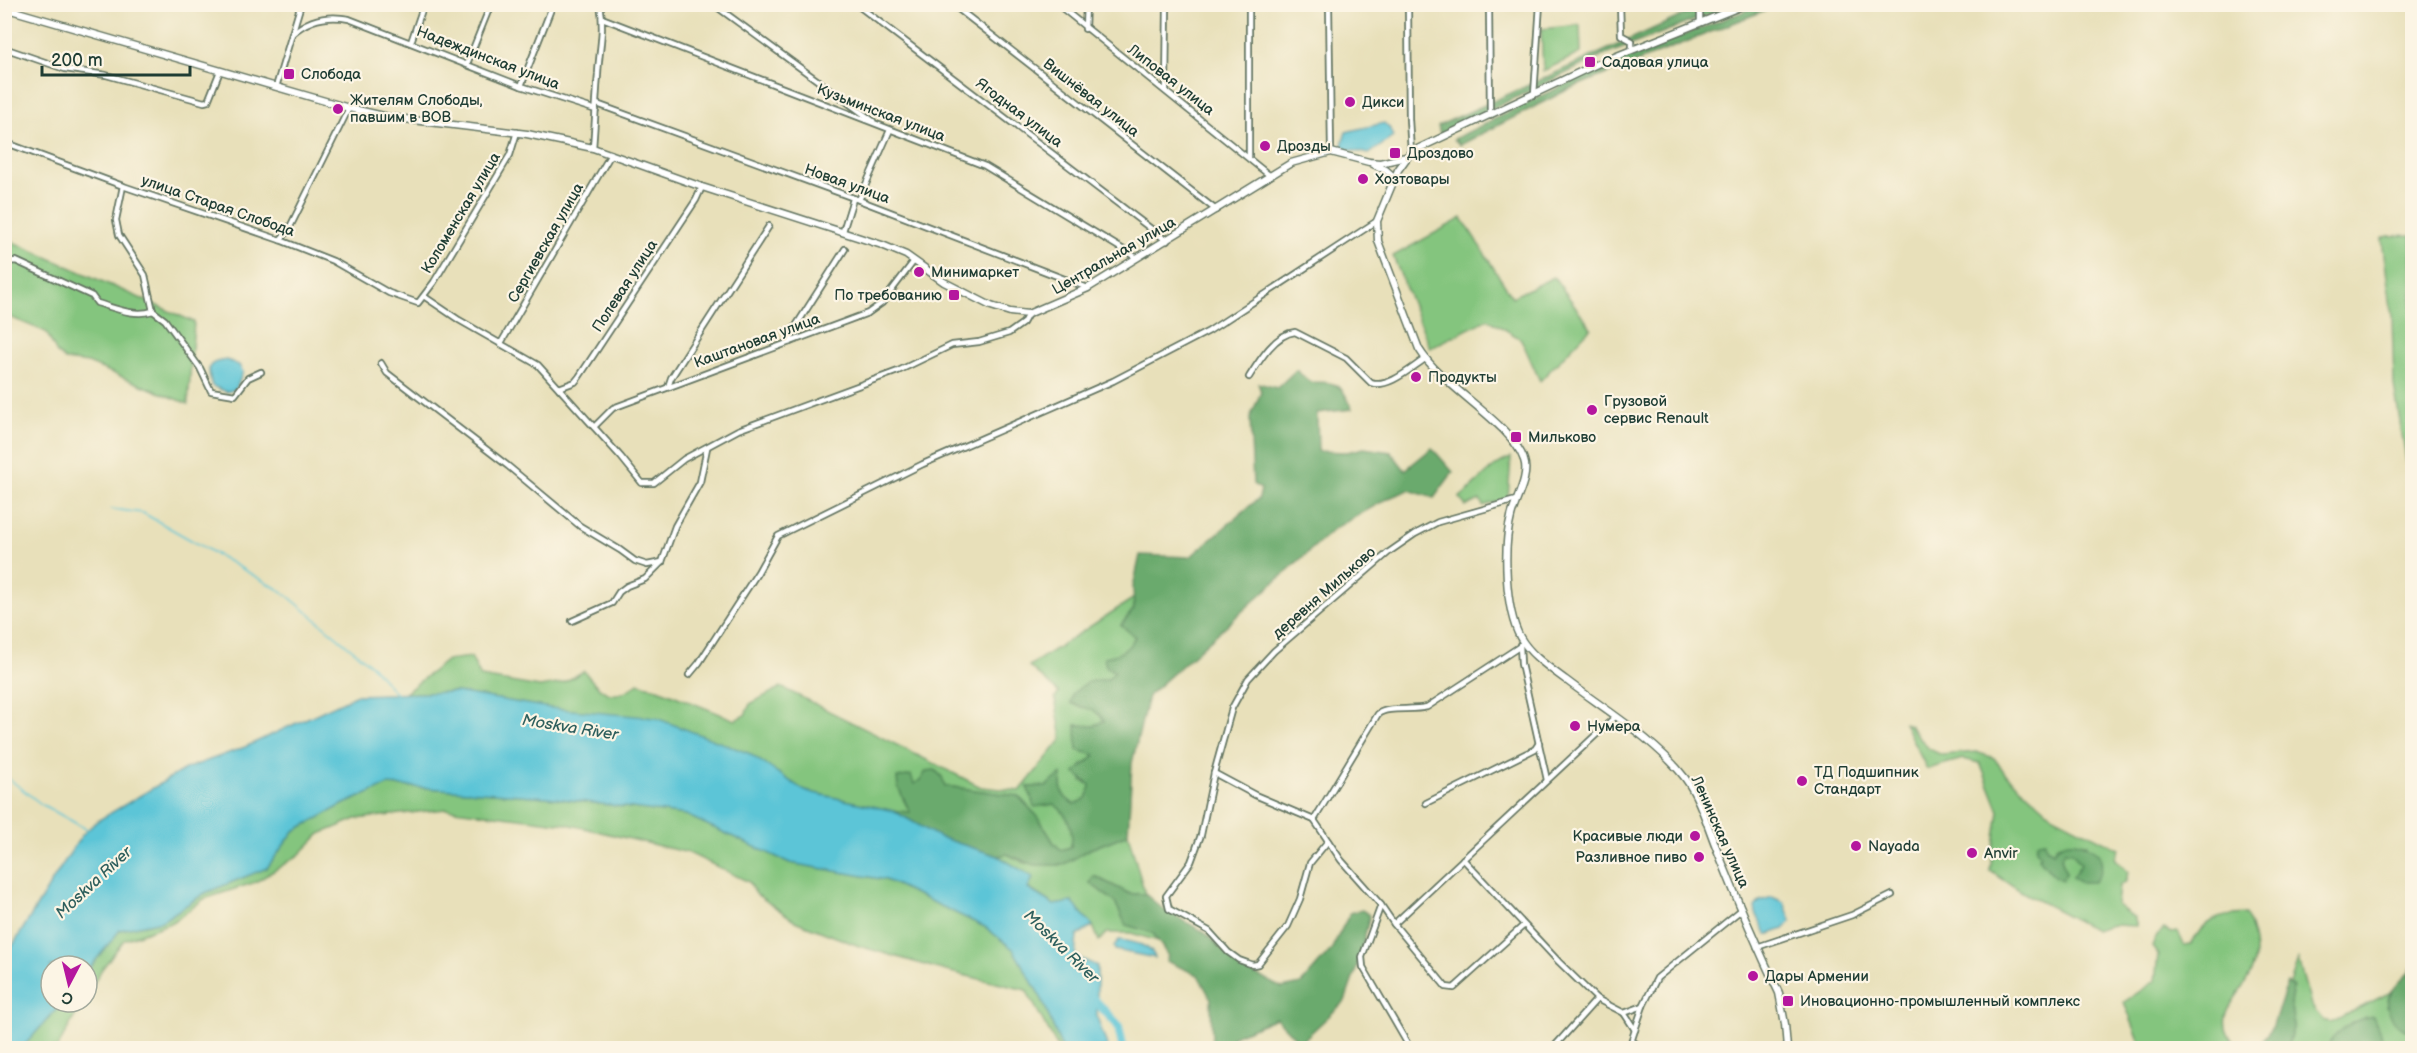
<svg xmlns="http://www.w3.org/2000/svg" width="2417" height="1053" font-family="'Balsamiq Sans',sans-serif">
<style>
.green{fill:#84c57e;stroke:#528159;stroke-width:1.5;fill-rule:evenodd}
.forest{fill:#6baa6d;stroke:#457450;stroke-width:1.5}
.water{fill:#5bc5d7;stroke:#3d8186;stroke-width:1.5}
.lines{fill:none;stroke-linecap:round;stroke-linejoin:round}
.stream{stroke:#5bc5d7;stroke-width:1.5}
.river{stroke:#5bc5d7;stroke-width:9}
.minor-casing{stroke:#657663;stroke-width:8}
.tertiary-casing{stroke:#657663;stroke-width:9}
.minor{stroke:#fff;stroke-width:4.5}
.tertiary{stroke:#fff;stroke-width:6}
.poi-dot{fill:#b5179e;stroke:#fcf5e5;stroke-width:2}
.labels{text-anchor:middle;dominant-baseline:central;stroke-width:4.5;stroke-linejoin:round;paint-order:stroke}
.street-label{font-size:15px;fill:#1f3d34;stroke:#fcf5e5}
.poi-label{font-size:15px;fill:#1f3d34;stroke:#fcf5e5;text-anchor:start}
.water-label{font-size:16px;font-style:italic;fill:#2e5f5d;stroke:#fcf5e5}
</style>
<rect width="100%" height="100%" fill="#fcf5e5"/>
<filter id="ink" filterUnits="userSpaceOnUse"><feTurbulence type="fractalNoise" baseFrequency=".0167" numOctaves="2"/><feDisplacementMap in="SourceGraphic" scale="12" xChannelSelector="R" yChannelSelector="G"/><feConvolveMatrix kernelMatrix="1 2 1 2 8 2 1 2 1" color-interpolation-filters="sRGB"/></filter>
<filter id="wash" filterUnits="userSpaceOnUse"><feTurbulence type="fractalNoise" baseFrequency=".008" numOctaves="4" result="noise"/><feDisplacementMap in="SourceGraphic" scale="24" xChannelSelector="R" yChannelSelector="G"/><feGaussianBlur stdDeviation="1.35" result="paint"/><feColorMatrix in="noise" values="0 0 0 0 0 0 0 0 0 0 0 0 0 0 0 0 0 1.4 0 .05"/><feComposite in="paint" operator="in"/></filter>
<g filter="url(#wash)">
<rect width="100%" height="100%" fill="#e8e0ba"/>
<!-- green -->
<g class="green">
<path d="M 1580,25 L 1581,53 L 1543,71 L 1541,29 Z"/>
<path d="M 1462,218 L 1512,297 L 1554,277 L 1591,328 L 1540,381 L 1521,339 L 1488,319 L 1430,348 L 1393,256 Z"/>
<path d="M 2412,235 L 2412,496 L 2394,385 L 2392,316 L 2382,239 L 2388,236 Z"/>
<path d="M 4,238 L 194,322 L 188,404 L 88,363 L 65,360 L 57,353 L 46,332 L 5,315 Z"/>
<path d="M 1511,458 L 1508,498 L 1483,506 L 1480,500 L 1466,506 L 1459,498 C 1476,486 1491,464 1511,458 Z"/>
<path d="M 1134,598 L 1134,609 L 1121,625 L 1135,636 C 1130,647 1125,652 1114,656 L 1115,672 L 1108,679 L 1088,682 L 1073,694 L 1081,707 C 1093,709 1098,711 1104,721 L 1094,726 L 1076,725 L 1086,752 L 1095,755 L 1089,762 L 1081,765 L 1082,781 L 1091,785 C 1089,797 1086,802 1074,804 C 1061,796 1060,789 1062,775 L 1044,806 L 1054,804 C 1069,815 1074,830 1071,847 L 1061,850 L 1054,843 L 1038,817 L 1018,796 L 944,786 L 921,780 L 902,797 L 910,812 L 894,811 L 805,791 L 748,753 L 550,708 L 456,692 L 404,694 L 447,660 L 471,657 L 481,677 L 540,687 L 563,683 L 584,671 C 601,693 613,704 638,683 L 658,689 L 735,720 L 745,715 L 750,704 L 781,687 L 981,787 L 1020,791 L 1062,739 L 1055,698 L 1059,693 L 1029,666 Z"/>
<path d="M 1904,723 L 1909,725 L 1929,749 L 1942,755 L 1976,752 L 1994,758 L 2005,773 L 2052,815 L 2119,849 L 2115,858 L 2128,872 L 2126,881 L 2119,886 L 2117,905 L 2134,918 L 2137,926 L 2113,925 L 2095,930 L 2024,893 L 1990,871 L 1999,811 L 1980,763 L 1963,759 L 1927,769 ZM 2071,843 L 2087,844 L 2079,882 L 2081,864 L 2072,851 L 2064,851 L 2061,858 L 2066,873 L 2055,877 L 2039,858 L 2046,848 L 2053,852 L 2057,845 Z"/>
<path d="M 388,785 L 547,797 L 686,815 L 790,863 L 886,880 L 985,927 L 1013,949 L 1042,999 L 1062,1048 L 1058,1048 L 1026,990 L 946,971 L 859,946 L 797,922 L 756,894 L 749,882 L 689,853 L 567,824 L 446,809 L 356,819 L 320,834 L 299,855 L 256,882 L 204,899 L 173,922 L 124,940 L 102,969 L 87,995 L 87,971 L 120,930 L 162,921 L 205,893 L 267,868 L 294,831 L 344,804 Z"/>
<path d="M 1128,834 L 1145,894 L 1130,894 L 1094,876 L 1090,883 L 1115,902 L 1126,925 L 1153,933 L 1158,941 L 1131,933 L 1107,933 L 1099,941 L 1093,926 L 1072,902 L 1054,905 L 1028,888 L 1033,878 L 998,856 L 1007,854 L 1025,863 L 1063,865 L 1090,849 Z"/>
<path d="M 2246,914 C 2252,931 2259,952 2252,970 C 2240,1000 2207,1017 2239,1048 L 2142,1048 L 2124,1002 L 2155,981 L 2158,955 L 2152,947 L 2157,935 L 2164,929 L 2171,933 L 2178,932 L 2184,945 L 2191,944 C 2207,919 2217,915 2246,914 Z"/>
<path d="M 2298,960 L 2311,1005 L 2322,1020 L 2331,1022 L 2391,992 L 2387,1006 L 2405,1030 L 2412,1031 L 2412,1048 L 2386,1048 L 2386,1045 L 2365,1017 C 2351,1026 2333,1032 2327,1048 L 2287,1048 L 2294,1025 L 2290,1003 L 2293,987 L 2290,983 Z"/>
<path d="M 63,1002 L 83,1002 L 57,1048 L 22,1048 Z"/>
</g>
<!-- forest -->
<g class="forest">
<path d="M 1711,5 L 1734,5 L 1602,56 L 1440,134 L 1438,126 L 1688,13 Z"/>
<path d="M 1760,5 L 1778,5 L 1569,89 L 1460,145 L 1454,139 L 1547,93 L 1620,60 Z"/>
<path d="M 1296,370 L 1310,382 C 1337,382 1342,383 1352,409 L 1317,413 L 1318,451 L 1347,452 L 1364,448 L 1391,452 L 1405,470 L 1432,448 L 1453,472 L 1434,498 L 1409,490 L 1389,498 L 1335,528 L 1148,696 L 1132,763 L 1128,834 L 1090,849 L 1063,865 L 1034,865 L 1007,854 L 998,856 L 939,837 L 894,811 L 910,812 L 898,787 L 897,778 L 911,775 L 914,784 L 921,780 L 926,771 L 935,770 L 942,777 L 945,786 L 1018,796 L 1038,817 L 1054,843 L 1061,850 L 1071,847 C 1074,830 1069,815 1054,804 L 1035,807 L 1027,787 L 1046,786 L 1062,774 C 1060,789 1060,796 1074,804 C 1086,801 1089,797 1090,785 L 1075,773 C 1081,765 1089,763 1095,755 L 1077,750 L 1076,725 L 1094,726 L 1104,721 C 1096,707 1085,709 1071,703 L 1073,693 L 1088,682 L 1108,679 L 1115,672 L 1106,667 L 1104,657 C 1119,655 1128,650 1135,637 L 1121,625 L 1134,609 L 1133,587 L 1140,555 L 1190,557 L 1259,498 L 1261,489 L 1253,484 L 1250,418 L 1261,392 L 1258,383 L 1277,388 Z"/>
<path d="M 2045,841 L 2046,848 L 2053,852 C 2064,835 2084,842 2099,853 C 2103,864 2103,873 2094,882 L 2079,882 L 2072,877 L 2081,864 L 2072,852 L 2065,851 L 2061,858 L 2066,873 L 2062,880 L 2055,877 L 2039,858 L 2041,855 L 2036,850 L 2037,842 Z"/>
<path d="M 1094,876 L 1130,894 L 1145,894 L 1163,909 L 1204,932 L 1240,967 L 1282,988 L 1301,984 L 1331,950 L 1350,913 L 1362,910 L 1370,915 L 1357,967 L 1345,1001 L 1300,1043 L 1276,1018 L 1232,1037 L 1235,1048 L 1222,1048 L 1212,1044 L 1211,999 L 1198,975 L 1166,961 L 1168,956 L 1153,933 L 1126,925 L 1115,902 L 1090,883 Z"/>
<path d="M 2412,968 L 2412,1031 C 2394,1029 2381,1007 2392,991 C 2398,983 2406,976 2412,968 Z"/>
<path d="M 2287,983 L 2293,987 L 2290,1003 L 2294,1025 L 2287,1048 L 2255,1048 L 2272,1028 Z"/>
<path d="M 2373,1016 L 2386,1048 L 2327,1048 C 2333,1032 2356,1018 2373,1016 Z"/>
</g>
<!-- water -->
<g class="water">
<path d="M 1384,123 L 1390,129 L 1393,137 L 1369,154 L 1346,149 L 1342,145 L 1346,132 Z"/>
<path d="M 227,360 L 239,365 L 243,372 L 236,389 L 227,392 L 212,386 C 207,367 206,362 227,360 Z"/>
<path d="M 456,692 L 550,708 L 656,718 L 748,753 L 805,791 L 894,811 L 939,837 L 998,856 L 1033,877 L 1028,889 L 1054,905 L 1072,902 L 1093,926 L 1077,936 L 1075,956 L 1097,966 L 1097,1017 L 1108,1048 L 1062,1048 L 1042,999 L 1013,949 L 985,927 L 886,880 L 790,863 L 686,815 L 547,797 L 388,785 L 344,804 L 294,831 L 267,868 L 205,893 L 162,921 L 120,930 L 87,971 L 87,966 L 51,966 L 51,1002 L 63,1002 L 22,1048 L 5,1048 L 5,958 L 59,870 L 82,835 L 97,821 L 185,769 L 245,747 L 357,695 Z"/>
<path d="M 1772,897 L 1784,902 L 1791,921 L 1784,929 L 1767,935 L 1756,913 L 1755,907 L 1760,901 Z"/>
<path d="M 1119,940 C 1132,942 1151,944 1155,958 L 1115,950 L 1114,946 Z"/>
</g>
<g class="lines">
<!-- stream -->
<g class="stream">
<path d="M 111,509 L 143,513 L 283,592 L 372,666 L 396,694"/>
<path d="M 4,775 L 41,804 L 88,830"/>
</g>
<!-- river -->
<path class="river" d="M 1089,994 L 1118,1025 L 1123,1048"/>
</g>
</g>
<g filter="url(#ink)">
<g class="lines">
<defs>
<g id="minor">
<path d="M 713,4 L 873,121"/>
<path d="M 856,4 L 1167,241"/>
<path d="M 952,4 L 1216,210"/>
<path d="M 1057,4 L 1269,175"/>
<path d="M 1249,4 L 1249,157"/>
<path d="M 1329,4 L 1331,152"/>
<path d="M 1408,4 L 1409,119 L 1411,152"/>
<path d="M 1489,4 L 1490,116"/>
<path d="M 1620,4 L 1621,35 L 1632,41 L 1632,50"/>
<path d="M 1700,4 L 1700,23"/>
<path d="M 602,18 L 985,166 L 1137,258"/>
<path d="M 1085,29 L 1086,4"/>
<path d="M 293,33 C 309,19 328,15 349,19 L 521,86 L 596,110"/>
<path d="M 411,42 L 424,4"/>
<path d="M 4,48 L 65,69 L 106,75 L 204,102 L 208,101 L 220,71"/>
<path d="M 467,64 L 491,4"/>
<path d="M 521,86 L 553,4"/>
<path d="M 276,87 L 301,4"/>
<path d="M 1166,90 L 1167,4"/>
<path d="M 1534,95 L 1540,4"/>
<path d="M 597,104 L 859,200 L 1088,288"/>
<path d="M 4,142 L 123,186 L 280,240 L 333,261 L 389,293 L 418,303 L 434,282 L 510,155 L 517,132"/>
<path d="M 593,148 C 595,123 596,99 598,74 C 599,50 605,29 600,4"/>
<path d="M 123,186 L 116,220 L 119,235 L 145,275 L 153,311 L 165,320 L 200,368 L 211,391 L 235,395 L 248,378 L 261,372"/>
<path d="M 859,200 L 890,130"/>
<path d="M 843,231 L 853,199"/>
<path d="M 280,240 L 288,231 L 349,108"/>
<path d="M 4,262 L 16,261 L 92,296 L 97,303 C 115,308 134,317 153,311"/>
<path d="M 425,297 L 459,320 L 538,365 L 621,457 L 642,483 L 654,483 L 684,459 L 738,430 L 898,371 L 952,345 L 979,342 L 1009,333 L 1023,323 L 1028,314"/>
<path d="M 790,342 L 794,329 L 845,249"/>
<path d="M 501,343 L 611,154"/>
<path d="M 381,363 L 387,373 L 508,466 L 580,526 L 620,550 L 635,561 L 647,565 L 662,562"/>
<path d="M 1249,377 C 1259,361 1275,334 1295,332 L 1346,358 L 1371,383 C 1388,389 1411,368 1425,359"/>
<path d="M 668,387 L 671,378 L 769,226"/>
<path d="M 559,388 L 575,382 L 579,377 L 696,200 L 702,187"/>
<path d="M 594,427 L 613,408 L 868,313 L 882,303 L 914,261"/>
<path d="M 572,621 L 612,603 L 619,592 L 627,586 L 645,579 L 662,562 L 675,526 L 700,482 L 707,448"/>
<path d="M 1520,645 L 1521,664 L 1547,780"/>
<path d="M 689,675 L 699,663 L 758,572 L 778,536 L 923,464 L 1113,381 L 1209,331 L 1377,221"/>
<path d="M 1214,773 L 1255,795 L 1314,820 L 1341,860 L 1381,905 L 1362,957 L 1363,967 L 1410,1048"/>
<path d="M 1426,803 L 1535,749 L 1539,743"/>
<path d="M 1314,820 L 1378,714 C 1388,706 1411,711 1427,707 L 1519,647"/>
<path d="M 1328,841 L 1310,863 L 1300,899 L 1288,926 L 1258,964 L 1253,965 L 1239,960 L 1228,952 L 1209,931 L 1169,909 L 1166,896 L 1191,862 L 1201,835 L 1214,773 L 1232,708 L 1248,679 L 1274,651 L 1389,552 L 1415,534 L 1438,522 L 1516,500"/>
<path d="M 1463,859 L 1559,962 L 1597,999 L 1624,1013 L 1635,1030"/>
<path d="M 1381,905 L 1394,924 L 1446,987 L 1454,988 L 1523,926"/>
<path d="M 1394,924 L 1615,717"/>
<path d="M 1757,947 L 1852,915 L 1892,895"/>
<path d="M 1624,1013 L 1643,1006"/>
<path d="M 1632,1041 L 1643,1048"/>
<path d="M 1553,1048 L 1597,999"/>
<path d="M 1629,1048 L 1643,1006 L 1657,978 L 1741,910"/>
</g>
<g id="tertiary">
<path d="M 1747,4 L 1597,64 L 1411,152 L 1398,170 L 1377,221 L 1378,241 L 1419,349 C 1443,388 1512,423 1524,460 C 1530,477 1515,500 1511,517 C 1503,547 1505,609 1520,637 C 1530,655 1550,668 1566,680 C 1604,709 1656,740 1685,778 C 1700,798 1708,828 1718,852 C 1737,900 1757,947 1779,993 L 1785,1024 L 1787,1048"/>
<path d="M 4,8 L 349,108 L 388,117 L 527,134 L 593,148 L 702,187 L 882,245 L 906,255 L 944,282 L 991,306 L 1010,312 L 1028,314 L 1088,288 L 1291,163 L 1331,152 L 1369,162 L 1380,163 L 1406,157"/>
<path d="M 1373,164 L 1386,170 L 1395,178"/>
</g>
</defs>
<!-- minor casing -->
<use href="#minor" class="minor-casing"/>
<!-- tertiary casing -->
<use href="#tertiary" class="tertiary-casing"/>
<!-- minor -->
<use href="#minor" class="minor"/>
<!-- tertiary -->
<use href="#tertiary" class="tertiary"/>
</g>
</g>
<!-- markers -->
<g class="poi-dot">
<rect x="1584" y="56" width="12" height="12" rx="3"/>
<rect x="283" y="68" width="12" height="12" rx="3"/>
<circle cx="1350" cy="102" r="6"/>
<circle cx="338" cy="109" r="6"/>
<circle cx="1265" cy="146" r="6"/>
<rect x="1389" y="147" width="12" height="12" rx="3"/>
<circle cx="1363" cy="179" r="6"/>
<circle cx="919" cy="272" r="6"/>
<rect x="948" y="289" width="12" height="12" rx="3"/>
<circle cx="1416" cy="377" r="6"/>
<circle cx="1592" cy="410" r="6"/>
<rect x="1510" y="431" width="12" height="12" rx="3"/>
<circle cx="1575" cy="726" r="6"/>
<circle cx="1802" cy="781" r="6"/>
<circle cx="1695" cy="836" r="6"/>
<circle cx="1856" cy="846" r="6"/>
<circle cx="1972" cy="853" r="6"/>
<circle cx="1699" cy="857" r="6"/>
<circle cx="1753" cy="976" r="6"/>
<rect x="1782" y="995" width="12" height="12" rx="3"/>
</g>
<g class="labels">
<!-- street labels -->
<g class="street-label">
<text transform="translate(488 58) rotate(21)">Надеждинская улица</text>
<text transform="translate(1171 80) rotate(38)">Липовая улица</text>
<text transform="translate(1091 98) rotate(38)">Вишнёвая улица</text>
<text transform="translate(881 113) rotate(21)">Кузьминская улица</text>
<text transform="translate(1019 113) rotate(37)">Ягодная улица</text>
<text transform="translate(847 184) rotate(20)">Новая улица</text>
<text transform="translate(218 206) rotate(19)">улица Старая Слобода</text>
<text transform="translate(461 213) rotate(-59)">Коломенская улица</text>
<text transform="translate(546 243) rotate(-60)">Сергиевская улица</text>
<text transform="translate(1114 256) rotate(-30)">Центральная улица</text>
<text transform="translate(625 286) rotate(-57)">Полевая улица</text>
<text transform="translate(757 341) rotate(-20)">Каштановая улица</text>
<text transform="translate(1324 593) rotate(-41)">деревня Мильково</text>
<text transform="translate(1720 832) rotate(66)">Ленинская улица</text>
</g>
<!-- poi labels -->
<g class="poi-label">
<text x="1602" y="62">Садовая улица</text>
<text x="301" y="74">Слобода</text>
<text x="350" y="100">Жителям Слободы,<tspan x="350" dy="17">павшим в ВОВ</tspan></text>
<text x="1362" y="102">Дикси</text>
<text x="1277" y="146">Дрозды</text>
<text x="1407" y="153">Дроздово</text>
<text x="1375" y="179">Хозтовары</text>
<text x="931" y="272">Минимаркет</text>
<text x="942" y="295" text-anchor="end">По требованию</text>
<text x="1428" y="377">Продукты</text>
<text x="1604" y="401">Грузовой<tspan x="1604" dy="17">сервис Renault</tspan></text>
<text x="1528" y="437">Мильково</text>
<text x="1587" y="726">Нумера</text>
<text x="1814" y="772">ТД Подшипник<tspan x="1814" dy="17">Стандарт</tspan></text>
<text x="1683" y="836" text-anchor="end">Красивые люди</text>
<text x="1868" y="846">Nayada</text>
<text x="1984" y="853">Anvir</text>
<text x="1687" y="857" text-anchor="end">Разливное пиво</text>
<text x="1765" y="976">Дары Армении</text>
<text x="1800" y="1001">Иновационно-промышленный комплекс</text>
</g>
<!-- water labels -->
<g class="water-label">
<text transform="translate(570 728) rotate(9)">Moskva River</text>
<text transform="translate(94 883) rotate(-43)">Moskva River</text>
<text transform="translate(1061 947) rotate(44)">Moskva River</text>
</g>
</g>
<!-- margin -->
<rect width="2417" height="1053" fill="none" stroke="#fcf5e5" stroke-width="24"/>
<!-- north arrow -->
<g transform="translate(69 984) rotate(187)"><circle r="28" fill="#fcf5e5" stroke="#a4ab9e" stroke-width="1.5"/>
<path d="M0-4.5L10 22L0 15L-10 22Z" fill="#b5179e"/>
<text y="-9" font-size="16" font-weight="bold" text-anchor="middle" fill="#1f3d34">С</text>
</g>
<!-- scale -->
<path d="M42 66v9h148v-9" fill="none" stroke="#1f3d34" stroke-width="3"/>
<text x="51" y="66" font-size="18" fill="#1f3d34" stroke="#fcf5e5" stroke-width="4.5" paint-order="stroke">200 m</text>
</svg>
